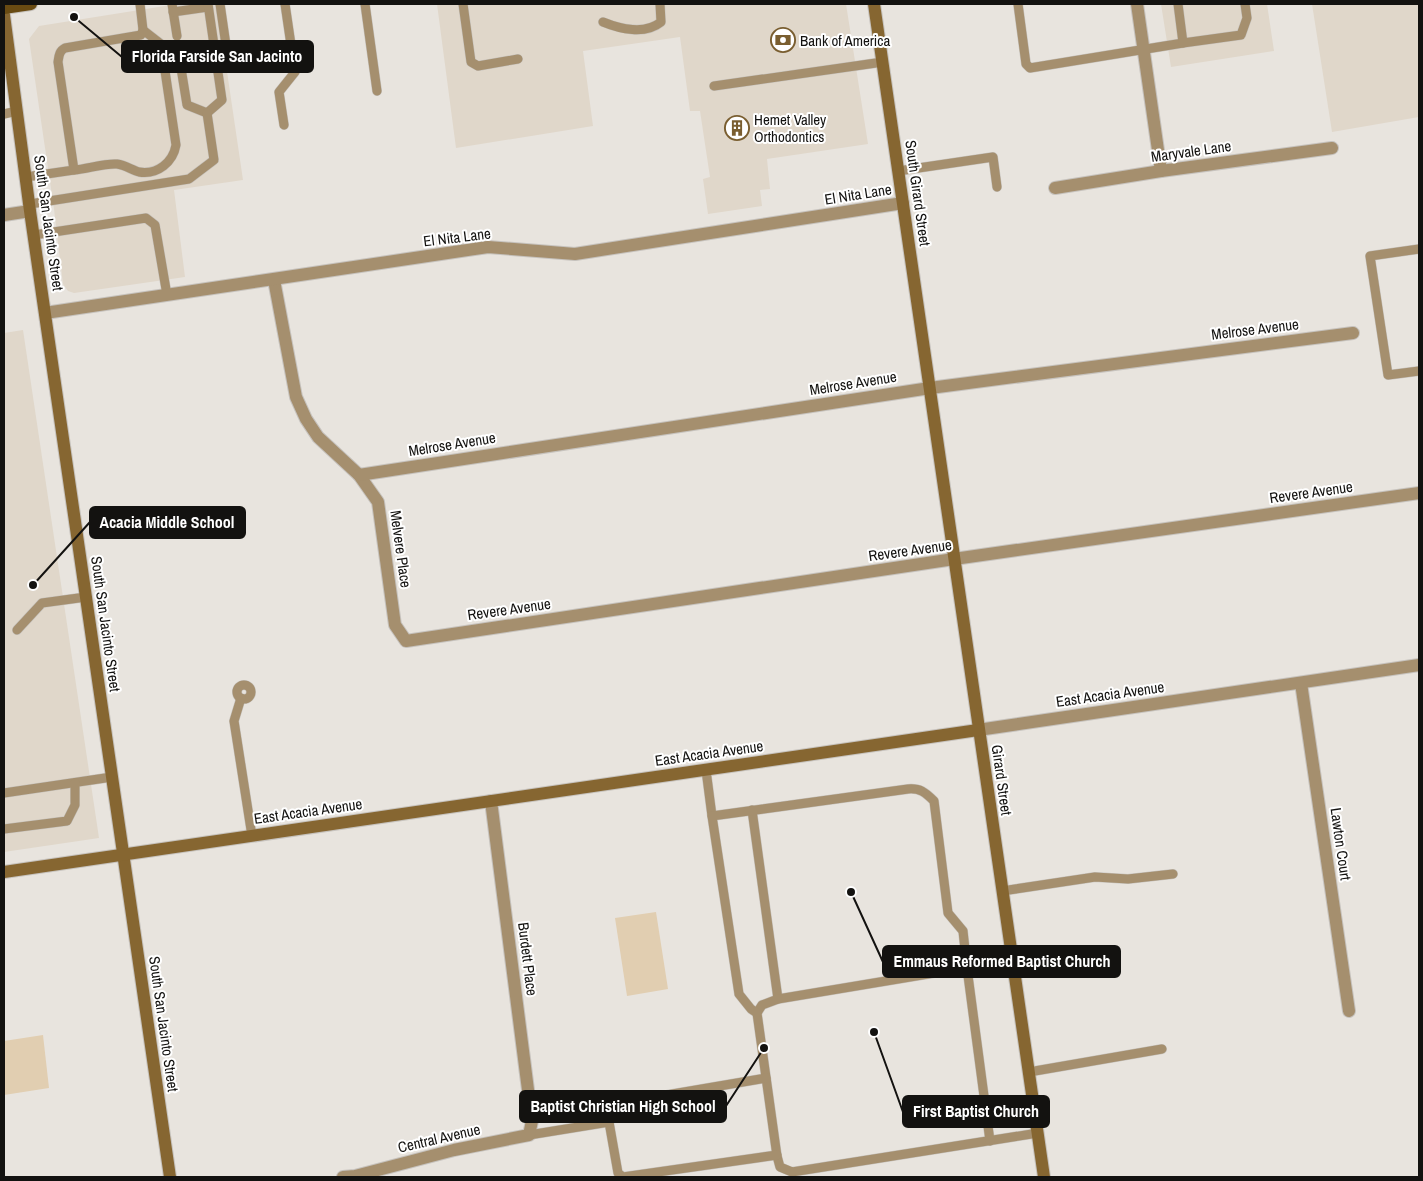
<svg xmlns="http://www.w3.org/2000/svg" width="1423" height="1181" font-family="'Archivo Narrow',sans-serif">
<style>
.built{fill:#e0d7ca}
.park{fill:#e1ceb1}
.lines{fill:none;stroke-linecap:round;stroke-linejoin:round}
.lane-casing{stroke:#c6c2bd;stroke-width:10}
.street-casing{stroke:#c6c2bd;stroke-width:14}
.secondary-casing{stroke:#c6c2bd;stroke-width:14}
.primary-casing{stroke:#c6c2bd;stroke-width:14}
.lane{stroke:#a58f6e;stroke-width:9}
.street{stroke:#a58f6e;stroke-width:12}
.secondary{stroke:#866631;stroke-width:12}
.primary{stroke:#694b12;stroke-width:12}
.labels{text-anchor:middle;dominant-baseline:central;stroke-width:4;stroke-linejoin:round;paint-order:stroke}
.poi-label{font-size:15px;fill:#131210;stroke:#fff;text-anchor:start}
.street-label{font-size:15px;fill:#131210;stroke:#fff}
.leader{fill:none;stroke:#131210;stroke-width:2}
.callout-dot{fill:#131210;stroke:#fff;stroke-width:2}
.callout{fill:#131210;stroke:#131210;stroke-width:2}
.callout-label{font-size:16px;text-anchor:middle;font-weight:bold;fill:#fff}
</style>
<rect width="100%" height="100%" fill="#e8e4de"/>
<!-- built -->
<g class="built">
<path d="M 177,4 L 217,4 L 243,180 L 174,190 L 185,277 L 74,293 L 68,291 L 63,284 L 54,209 L 29,39 L 39,26 Z"/>
<path d="M 437,4 L 846,4 L 868,144 L 767,159 L 770,189 L 760,190 L 762,206 L 708,214 L 703,179 L 710,177 L 700,111 L 690,111 L 680,37 L 583,51 L 593,126 L 456,148 Z"/>
<path d="M 1161,4 L 1267,4 L 1274,51 L 1171,67 Z"/>
<path d="M 1312,4 L 1419,4 L 1419,117 L 1332,132 Z"/>
<path d="M 23,330 L 99,838 L 4,852 L 4,333 Z"/>
</g>
<!-- park -->
<g class="park">
<path d="M 656,912 L 668,989 L 627,996 L 615,918 Z"/>
<path d="M 43,1035 L 49,1088 L 4,1095 L 4,1041 Z"/>
</g>
<g class="lines">
<defs>
<g id="lane">
<path d="M 172,4 L 177,36"/>
<path d="M 220,4 L 228,59 L 292,49"/>
<path d="M 365,4 L 377,91"/>
<path d="M 463,4 L 471,62 L 478,66 L 518,59"/>
<path d="M 1018,4 L 1026,64 L 1030,68 L 1183,43"/>
<path d="M 1178,4 L 1183,43 L 1241,35 L 1247,18 L 1245,4"/>
<path d="M 173,12 L 208,7"/>
<path d="M 603,22 C 620,29 645,35 661,22 L 660,4"/>
<path d="M 181,68 L 187,105 L 207,113"/>
<path d="M 714,86 L 883,62"/>
<path d="M 207,113 L 222,100 L 208,4"/>
<path d="M 4,114 L 17,111"/>
<path d="M 284,125 L 279,92 L 295,72 L 285,4"/>
<path d="M 74,170 C 87,169 105,163 117,164 C 125,165 132,170 139,172 C 158,175 173,162 176,145 L 161,44 L 143,30"/>
<path d="M 898,171 L 993,157 L 997,187"/>
<path d="M 26,177 L 74,170 L 58,62 C 59,56 59,51 65,48 L 141,35 L 143,30 L 140,4"/>
<path d="M 30,204 L 189,179 L 214,160 L 207,113"/>
<path d="M 34,235 L 146,218 L 155,225 L 167,295"/>
<path d="M 1419,249 L 1370,256 L 1388,375 L 1419,371"/>
<path d="M 17,630 L 42,603 L 86,597"/>
<circle cx="244" cy="692" r="7"/>
<path d="M 241,698 L 234,721 L 252,836"/>
<path d="M 706,770 L 712,816"/>
<path d="M 4,793 L 112,777"/>
<path d="M 752,810 L 778,999"/>
<path d="M 4,829 L 67,821 L 75,805 L 75,783"/>
<path d="M 1002,891 L 1095,877 L 1128,879 L 1173,874"/>
<path d="M 1012,960 L 778,999 L 762,1005 L 757,1013 L 777,1156 L 780,1167 L 792,1172 L 1038,1133"/>
<path d="M 757,1013 L 751,1009 L 739,994 L 712,816 L 908,789 C 920,788 925,792 934,801 L 948,913 L 963,931 L 967,968 L 990,1141"/>
<path d="M 1029,1072 L 1162,1049"/>
<path d="M 609,1122 L 618,1173 L 623,1177 L 777,1155"/>
<path d="M 529,1135 L 609,1122 L 607,1106 L 608,1105 L 766,1078"/>
</g>
<g id="street">
<path d="M 1137,4 L 1161,171"/>
<path d="M 1055,188 L 1161,171 L 1332,148"/>
<path d="M 4,215 L 30,211"/>
<path d="M 274,280 L 296,397 L 306,419 L 318,437 L 359,475 L 378,502 L 395,625 L 406,641 L 954,559 L 1419,493"/>
<path d="M 45,313 L 488,247 L 575,254 L 903,203"/>
<path d="M 359,475 L 930,388 L 1353,333"/>
<path d="M 1301,683 L 1349,1011"/>
<path d="M 978,730 L 1419,665"/>
<path d="M 343,1177 L 355,1176 L 454,1150 L 529,1135 L 532,1121 L 491,801"/>
</g>
<g id="secondary">
<path d="M 874,4 L 1044,1177"/>
<path d="M 4,15 L 30,211 L 170,1177"/>
<path d="M 4,872 L 978,730"/>
</g>
<path id="primary" d="M 4,8 L 31,4"/>
</defs>
<!-- lane casing -->
<use href="#lane" class="lane-casing"/>
<!-- street casing -->
<use href="#street" class="street-casing"/>
<!-- secondary casing -->
<use href="#secondary" class="secondary-casing"/>
<!-- primary casing -->
<use href="#primary" class="primary-casing"/>
<!-- lane -->
<use href="#lane" class="lane"/>
<!-- street -->
<use href="#street" class="street"/>
<!-- secondary -->
<use href="#secondary" class="secondary"/>
<!-- primary -->
<use href="#primary" class="primary"/>
</g>
<!-- icons -->
<defs>
<symbol id="bank-ring" viewBox="-11 -11 22 22"><circle r="9.5" fill="#fff" stroke="#7a5e30" stroke-width="1.5"/><path d="M-6-4H6V4H-6ZM0-2.3a2.3 2.3 0 1 0 0 4.6a2.3 2.3 0 1 0 0-4.6Z" fill="#7a5e30"/></symbol>
<symbol id="building-ring" viewBox="-11 -11 22 22"><circle r="9.5" fill="#fff" stroke="#7a5e30" stroke-width="1.5"/><path d="M-4-6H4V6H1V3H-1V6H-4ZM-2.5-4.3h1.7v1.8h-1.7ZM.8-4.3h1.7v1.8H.8ZM-2.5-1h1.7V.8h-1.7ZM.8-1h1.7V.8H.8Z" fill="#7a5e30"/></symbol>
</defs>
<g fill-rule="evenodd">
<use href="#bank-ring" x="769" y="26" width="28" height="28"/>
<use href="#building-ring" x="723" y="114" width="28" height="28"/>
</g>
<g class="labels">
<!-- poi labels -->
<g class="poi-label">
<text x="800" y="40">Bank of America</text>
<text x="754" y="119">Hemet Valley<tspan x="754" dy="17">Orthodontics</tspan></text>
</g>
<!-- street labels -->
<g class="street-label">
<text transform="translate(1191 151) rotate(-8)">Maryvale Lane</text>
<text transform="translate(918 193) rotate(82)">South Girard Street</text>
<text transform="translate(858 194) rotate(-9)">El Nita Lane</text>
<text transform="translate(49 223) rotate(82)">South San Jacinto Street</text>
<text transform="translate(457 237) rotate(-7)">El Nita Lane</text>
<text transform="translate(1255 329) rotate(-7)">Melrose Avenue</text>
<text transform="translate(853 383) rotate(-9)">Melrose Avenue</text>
<text transform="translate(452 444) rotate(-9)">Melrose Avenue</text>
<text transform="translate(1311 492) rotate(-8)">Revere Avenue</text>
<text transform="translate(401 549) rotate(82)">Melvere Place</text>
<text transform="translate(910 550) rotate(-8)">Revere Avenue</text>
<text transform="translate(509 609) rotate(-8)">Revere Avenue</text>
<text transform="translate(106 624) rotate(82)">South San Jacinto Street</text>
<text transform="translate(1110 694) rotate(-8)">East Acacia Avenue</text>
<text transform="translate(709 753) rotate(-8)">East Acacia Avenue</text>
<text transform="translate(1002 780) rotate(82)">Girard Street</text>
<text transform="translate(308 811) rotate(-8)">East Acacia Avenue</text>
<text transform="translate(1341 844) rotate(82)">Lawton Court</text>
<text transform="translate(528 959) rotate(83)">Burdett Place</text>
<text transform="translate(164 1024) rotate(82)">South San Jacinto Street</text>
<text transform="translate(439 1138) rotate(-13)">Central Avenue</text>
</g>
</g>
<!-- callouts -->
<path class="leader" d="M74 17L122 57M33 585L90 522M851 892L883 962M764 1048L726 1106M874 1032L903 1112"/>
<g class="callout-dot">
<circle cx="74" cy="17" r="5"/>
<circle cx="33" cy="585" r="5"/>
<circle cx="851" cy="892" r="5"/>
<circle cx="764" cy="1048" r="5"/>
<circle cx="874" cy="1032" r="5"/>
</g>
<g class="callout">
<rect x="122" y="41" width="191" height="31" rx="5"/>
<rect x="90" y="507" width="155" height="31" rx="5"/>
<rect x="883" y="946" width="237" height="31" rx="5"/>
<rect x="520" y="1091" width="206" height="31" rx="5"/>
<rect x="903" y="1096" width="146" height="31" rx="5"/>
</g>
<g class="callout-label">
<text x="217" y="62">Florida Farside San Jacinto</text>
<text x="167" y="528">Acacia Middle School</text>
<text x="1002" y="967">Emmaus Reformed Baptist Church</text>
<text x="623" y="1112">Baptist Christian High School</text>
<text x="976" y="1117">First Baptist Church</text>
</g>
<!-- border -->
<rect width="1423" height="1181" fill="none" stroke="#131210" stroke-width="10"/>
</svg>
